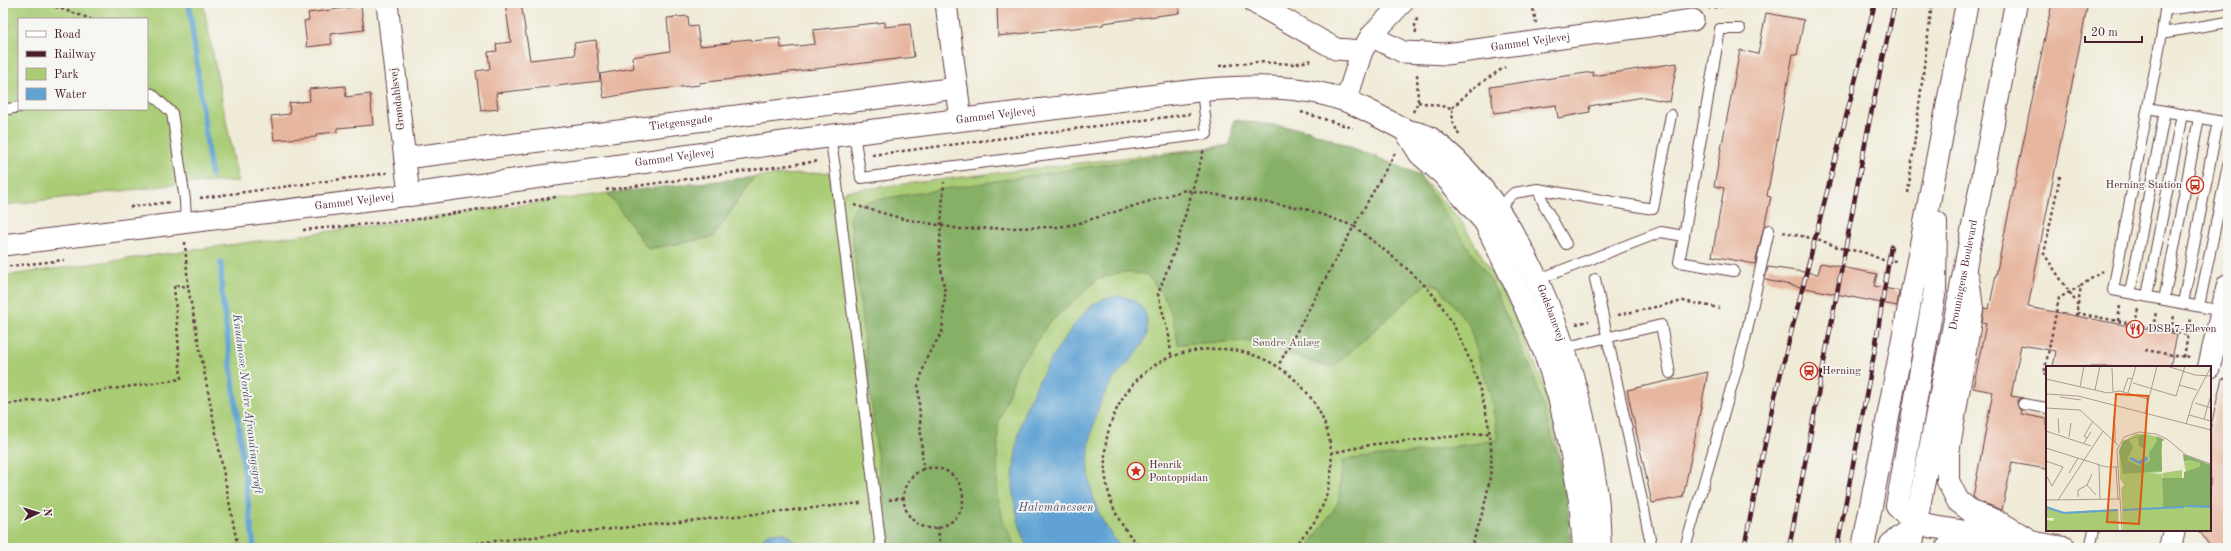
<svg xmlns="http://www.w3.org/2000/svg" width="2231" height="551" font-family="'Old Standard TT',serif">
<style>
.green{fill:#a9cc75;stroke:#7a7650;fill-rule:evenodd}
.forest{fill:#86b066;stroke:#686848}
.water{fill:#5fa2d3;stroke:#54607f}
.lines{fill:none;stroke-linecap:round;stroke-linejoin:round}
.stream{stroke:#5fa2d3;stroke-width:5.5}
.building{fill:#e7b69f}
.lane-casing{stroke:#633e45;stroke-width:12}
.street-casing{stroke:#633e45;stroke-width:23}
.secondary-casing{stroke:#633e45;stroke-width:24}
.path{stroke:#633e45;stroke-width:2.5;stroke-dasharray:3 3;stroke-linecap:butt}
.lane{stroke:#fff;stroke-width:10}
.street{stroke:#fff;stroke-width:21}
.secondary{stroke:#fff;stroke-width:22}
.rail-casing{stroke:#4a1f2b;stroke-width:4.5}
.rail{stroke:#f6f6f2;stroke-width:3;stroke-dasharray:9;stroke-linecap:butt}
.labels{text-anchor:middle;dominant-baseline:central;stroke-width:3.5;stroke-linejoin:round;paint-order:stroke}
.street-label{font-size:11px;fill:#4a1f2b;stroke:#f6f6f2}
.poi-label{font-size:11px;fill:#4a1f2b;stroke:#f6f6f2;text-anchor:start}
.park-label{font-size:11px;fill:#665341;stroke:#f6f6f2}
.water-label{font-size:12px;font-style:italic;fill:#52536e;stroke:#f6f6f2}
.inset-river{fill:none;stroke:#5fa2d3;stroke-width:2}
.inset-road{fill:none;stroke:#ae9992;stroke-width:1}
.view{fill:#e0560e;fill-opacity:0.15;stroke:#e0560e;stroke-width:2}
.inset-edge{fill:none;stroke:#4a1f2b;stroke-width:2}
</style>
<rect width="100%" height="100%" fill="#f6f6f2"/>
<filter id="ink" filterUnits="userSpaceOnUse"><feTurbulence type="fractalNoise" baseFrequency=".025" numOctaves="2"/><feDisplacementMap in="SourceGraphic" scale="8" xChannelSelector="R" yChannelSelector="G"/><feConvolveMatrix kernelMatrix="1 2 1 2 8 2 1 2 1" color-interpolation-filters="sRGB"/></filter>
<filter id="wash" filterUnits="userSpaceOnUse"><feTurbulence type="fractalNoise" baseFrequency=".012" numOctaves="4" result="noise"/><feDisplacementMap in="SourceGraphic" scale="16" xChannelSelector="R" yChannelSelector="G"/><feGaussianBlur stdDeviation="0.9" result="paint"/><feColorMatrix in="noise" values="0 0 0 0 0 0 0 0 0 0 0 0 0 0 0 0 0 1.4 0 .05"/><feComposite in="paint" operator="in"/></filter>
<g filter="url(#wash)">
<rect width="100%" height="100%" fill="#f0ebd7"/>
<!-- green -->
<g class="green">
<path d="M 3,3 L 203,3 L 238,181 L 190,183 L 3,205 ZM 19,19 L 147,19 L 147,109 L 19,109 Z"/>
<path d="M 1234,120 L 1308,130 L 1418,174 L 1461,221 L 1511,305 L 1546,391 L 1564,477 L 1572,548 L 794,548 L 794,541 L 785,533 L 768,533 L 755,548 L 3,548 L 3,276 L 608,193 L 648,249 L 713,237 L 754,177 L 829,172 L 834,204 L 846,191 L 1230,145 Z"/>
</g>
<!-- forest -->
<g class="forest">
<path d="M 1234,120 L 1308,130 L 1418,174 L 1491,281 L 1533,373 L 1564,477 L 1572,548 L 1316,548 L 1309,546 L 1338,503 L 1343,460 L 1418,452 L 1498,440 L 1491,398 L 1469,325 L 1439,286 L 1427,283 L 1334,366 L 1324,366 L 1251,341 L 1178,344 C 1173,312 1168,299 1146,274 L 1121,272 L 1098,279 L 1049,323 L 1018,367 L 998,424 L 997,494 L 1004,523 L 1016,548 L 888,548 L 850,216 L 857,204 L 886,198 L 1230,145 Z"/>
<path d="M 754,177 L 713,237 L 648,249 L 608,193 Z"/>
</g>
<!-- water -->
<g class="water">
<path d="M 1123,296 C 1138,301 1148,309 1147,326 C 1147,329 1148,334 1146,337 C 1138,357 1118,370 1108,388 C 1080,438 1080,506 1123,548 L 1027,548 C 1019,526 1013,504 1013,480 C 1014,464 1018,431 1023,416 C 1032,388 1071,321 1094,304 C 1104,298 1112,297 1123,296 Z"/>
<path d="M 768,533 L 785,533 L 794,541 L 794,548 L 755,548 Z"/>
</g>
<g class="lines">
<!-- stream -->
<g class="stream">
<path d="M 189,3 L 211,175"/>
<path d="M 221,263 L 222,295 L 254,548"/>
</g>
</g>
<g id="blocks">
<!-- building -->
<g class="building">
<path d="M 505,3 L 521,3 L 530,60 L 575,55 L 574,43 L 596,40 L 600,81 L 496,93 L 498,109 L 481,111 L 476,71 L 490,69 L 488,52 L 497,51 L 496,44 L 511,42 Z"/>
<path d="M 997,3 L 1179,3 L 1179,13 L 1103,23 L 1103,25 L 998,36 Z"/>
<path d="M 2052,3 L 2088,3 L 2028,307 L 2177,335 L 2170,367 L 2053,367 L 2056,351 L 2021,345 L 2011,396 L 2023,398 L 2018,400 L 2017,403 L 2019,409 L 2022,410 L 2021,414 L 2047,419 L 2047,469 L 2012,463 L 2002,510 L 1978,501 L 1973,497 L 1993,392 L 1973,388 L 1986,324 L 1982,323 L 1984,308 L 1989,309 Z"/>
<path d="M 361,6 L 364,30 L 330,34 L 332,44 L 307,47 L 304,21 L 309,20 L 308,13 Z"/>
<path d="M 1766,13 L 1804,20 L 1797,55 L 1793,54 L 1767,196 L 1771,197 L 1755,264 L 1712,256 L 1724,188 L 1714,186 L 1740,50 L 1758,54 Z"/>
<path d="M 688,16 L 689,27 L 697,26 L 700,46 L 730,43 L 730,41 L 751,39 L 752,41 L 780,38 L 781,48 L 815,44 L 813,30 L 885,22 L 885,27 L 910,24 L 914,57 L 699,83 L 700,85 L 643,91 L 604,98 L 600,74 L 634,68 L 632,57 L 670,51 L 667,18 Z"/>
<path d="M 1677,63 L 1670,102 L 1644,97 L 1589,106 L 1590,112 L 1558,118 L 1556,105 L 1494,113 L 1490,87 L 1593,72 L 1593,76 Z"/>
<path d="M 345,86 L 346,97 L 370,94 L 373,125 L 337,128 L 337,132 L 316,134 L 316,137 L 274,140 L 271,116 L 290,114 L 289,103 L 310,101 L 309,89 Z"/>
<path d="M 1821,263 L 1877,274 L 1874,286 L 1899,291 L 1897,306 L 1765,280 L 1768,267 L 1818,274 Z"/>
<path d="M 1708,372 L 1683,497 L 1652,503 L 1627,390 Z"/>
<path d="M 2222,378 L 2228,379 L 2228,497 L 2225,513 L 2228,518 L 2228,548 L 2211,548 L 2199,530 L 2210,530 L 2210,430 Z"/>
</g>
</g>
</g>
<g filter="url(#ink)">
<use href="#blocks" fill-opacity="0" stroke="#633e45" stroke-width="1"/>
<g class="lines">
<defs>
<g id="lane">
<path d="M 2162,33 L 2165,10 L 2221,3"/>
<path d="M 147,93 L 152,94 L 172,113 L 185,200 L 186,222"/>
<path d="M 2148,108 L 2228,123"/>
<path d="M 3,110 L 19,107"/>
<path d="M 854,134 L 861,178 L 1207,134 L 1202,90"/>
<path d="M 830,136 L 835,168 L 881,548"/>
<path d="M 1538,189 L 1545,207 L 1566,244"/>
<path d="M 1496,210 L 1514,193 L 1538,189 L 1653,209 L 1671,115"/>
<path d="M 1684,236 L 1679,262 L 1734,271"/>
<path d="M 1595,279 L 1652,548"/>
<path d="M 1534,281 L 1661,232 L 1684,236 L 1720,29 L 1740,29"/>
<path d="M 2130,293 L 2165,111"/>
<path d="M 2147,296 L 2182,114"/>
<path d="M 2164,300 L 2199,118"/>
<path d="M 2183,303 L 2218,121"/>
<path d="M 2199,306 L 2228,165"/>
<path d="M 2222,311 L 2113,290 L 2162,33 L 2228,22"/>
<path d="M 1562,348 L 1661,325 L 1670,373"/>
<path d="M 2023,404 L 2047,408"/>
<path d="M 1685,548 L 1745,340 L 1769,230"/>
<path d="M 2090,548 L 2094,530"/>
</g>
<g id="street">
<path d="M 946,3 L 961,120"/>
<path d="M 1255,3 L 1336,49 L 1362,51"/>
<path id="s1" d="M 1371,36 L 1403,52 L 1446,54 L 1693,20"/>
<path d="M 1346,101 L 1362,51 L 1371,36 L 1402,3"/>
<path id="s2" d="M 405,158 L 957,88"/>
<path id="s3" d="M 3,245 L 409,195 L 387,3"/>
</g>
<g id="secondary">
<path d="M 1405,130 L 1420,154 L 1444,175 L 1485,222 L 1517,288 L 1545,353 L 1559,397 L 1570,444 L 1580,500 L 1584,548"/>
<path id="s4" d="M 409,195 L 830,136 L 1202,90 C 1251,86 1300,84 1347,101 C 1367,109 1385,120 1403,129 C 1411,133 1422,133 1430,138 C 1532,213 1581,375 1597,496 C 1599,513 1599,531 1600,548"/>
<path d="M 1968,278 L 1972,309 L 1948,453 L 1948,481 L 1958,501 L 1972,512 L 1997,521 L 2031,541"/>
<path d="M 2209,367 L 2228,285"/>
<path d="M 1916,524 L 1897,506 L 1935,290 L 1936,222"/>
<path d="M 1916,524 L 2065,548"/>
<path d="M 1863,548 L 1967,3"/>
<path d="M 1890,548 L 1891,544 L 1916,524"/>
<path id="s5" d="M 1911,548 L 2016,3"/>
<path d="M 1947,548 L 1968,531"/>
<path d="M 2170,548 L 2174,530"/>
</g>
</defs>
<!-- lane casing -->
<use href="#lane" class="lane-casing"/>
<!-- street casing -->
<use href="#street" class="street-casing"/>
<!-- secondary casing -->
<use href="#secondary" class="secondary-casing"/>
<!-- path -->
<g class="path">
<path d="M 44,3 L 91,19"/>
<path d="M 1532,3 L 1536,23"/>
<path d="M 1708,8 L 1749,3"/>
<path d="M 1416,33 L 1415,25 L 1418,16"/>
<path d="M 1219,66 L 1258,62 L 1294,64 L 1313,60"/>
<path d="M 1418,102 L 1452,108 L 1453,122 L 1459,135"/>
<path d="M 1452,108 L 1473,88 L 1505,67"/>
<path d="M 1301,112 L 1353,128"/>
<path d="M 1413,112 L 1418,102 L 1417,72"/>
<path d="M 1395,153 L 1354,226 C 1381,248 1411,269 1434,296 C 1465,333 1495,416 1491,466 C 1489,495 1480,521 1471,548"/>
<path d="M 872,155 L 1190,114"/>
<path d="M 2060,176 L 2044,254 L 2078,305"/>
<path d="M 606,190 L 819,161"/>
<path d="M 1908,193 L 1932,3"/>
<path d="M 200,198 L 387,173"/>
<path d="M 854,205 L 904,219 L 961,229 L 1058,227 L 1076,224 L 1185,190 L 1303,208 L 1354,226 L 1278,366"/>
<path d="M 130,207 L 171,202"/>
<path d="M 303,230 L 411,220 L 556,197"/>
<path d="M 1783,232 L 1820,240 L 1840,248 L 1863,252 L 1883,260 L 1898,261"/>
<path d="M 185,242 L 188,287 L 238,548"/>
<path d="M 3,267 L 64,260"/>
<path d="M 2077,313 L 2188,335 L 2191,319"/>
<path d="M 1618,315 L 1683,301 L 1719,308"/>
<path d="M 2076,316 L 2081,286 L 2102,271"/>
<path d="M 2118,321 L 2120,305"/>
<path d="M 1576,324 L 1589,321"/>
<path d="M 2135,324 L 2138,309"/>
<path d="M 2153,328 L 2156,312"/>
<path d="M 2171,331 L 2174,316"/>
<path d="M 2145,350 L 2190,358"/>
<path d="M 1171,355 L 1169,336 L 1158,294 L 1177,244 L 1204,149"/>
<path d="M 2184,357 L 2188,335"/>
<path d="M 2047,374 L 2044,374 L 2059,298 L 2080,286"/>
<path d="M 3,405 L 181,379 L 174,285 L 188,287"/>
<path d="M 1331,453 L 1375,444 L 1489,433"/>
<path d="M 923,469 C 886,486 907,539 943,526 C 979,513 963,459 923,469 L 918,386 L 927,357 L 942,332 L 945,294 L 939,255 L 944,182"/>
<path d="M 889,500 L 903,498"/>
<path d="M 938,527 L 940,548"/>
<path d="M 428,548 L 861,503"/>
<path d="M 1143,548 C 1115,526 1103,488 1105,454 C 1106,425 1120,396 1141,376 C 1158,360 1177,353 1200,350 C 1287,338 1358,424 1322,507 C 1316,523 1304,535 1292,548"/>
</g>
<!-- lane -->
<use href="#lane" class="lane"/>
<!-- street -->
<use href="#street" class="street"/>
<!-- secondary -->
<use href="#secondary" class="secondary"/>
<defs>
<g id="rail">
<path d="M 1744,548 L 1773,404 L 1875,3"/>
<path d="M 1789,548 L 1869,123 L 1895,3"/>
<path d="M 1837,548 L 1875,349 L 1891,246"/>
</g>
</defs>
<!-- rail casing -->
<use href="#rail" class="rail-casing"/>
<!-- rail -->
<use href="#rail" class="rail"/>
</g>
</g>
<!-- icons -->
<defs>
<symbol id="bus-ring" viewBox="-11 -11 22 22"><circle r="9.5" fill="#f6f6f2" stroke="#c8321e" stroke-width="1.5"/><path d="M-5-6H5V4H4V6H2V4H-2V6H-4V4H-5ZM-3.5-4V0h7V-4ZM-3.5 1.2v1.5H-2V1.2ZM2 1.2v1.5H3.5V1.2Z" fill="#c8321e"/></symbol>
<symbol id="restaurant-ring" viewBox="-11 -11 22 22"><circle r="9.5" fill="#f6f6f2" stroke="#c8321e" stroke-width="1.5"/><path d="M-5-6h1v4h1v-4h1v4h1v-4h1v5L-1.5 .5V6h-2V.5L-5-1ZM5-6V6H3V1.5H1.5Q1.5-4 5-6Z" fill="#c8321e"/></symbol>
<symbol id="station-ring" viewBox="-11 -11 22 22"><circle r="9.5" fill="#f6f6f2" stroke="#c8321e" stroke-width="1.5"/><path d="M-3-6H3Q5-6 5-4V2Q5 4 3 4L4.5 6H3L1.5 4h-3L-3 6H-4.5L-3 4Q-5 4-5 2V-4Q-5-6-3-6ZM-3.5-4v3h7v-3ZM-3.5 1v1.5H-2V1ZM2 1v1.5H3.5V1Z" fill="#c8321e"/></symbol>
<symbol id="sight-ring" viewBox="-11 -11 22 22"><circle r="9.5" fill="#f6f6f2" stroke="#c8321e" stroke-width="1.5"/><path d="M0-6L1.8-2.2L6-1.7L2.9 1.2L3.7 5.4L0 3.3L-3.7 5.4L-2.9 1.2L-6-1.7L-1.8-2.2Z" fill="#c8321e"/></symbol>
</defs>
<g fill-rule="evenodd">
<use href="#bus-ring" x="2185" y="175" width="20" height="20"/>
<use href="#restaurant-ring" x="2125" y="319" width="20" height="20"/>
<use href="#station-ring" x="1799" y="361" width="20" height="20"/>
<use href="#sight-ring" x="1126" y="461" width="20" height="20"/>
</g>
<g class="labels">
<!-- street labels -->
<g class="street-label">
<text stroke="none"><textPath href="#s1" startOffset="164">Gammel Vejlevej</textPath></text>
<text transform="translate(398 99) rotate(-97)">Grøndahlsvej</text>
<text stroke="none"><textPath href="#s4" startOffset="592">Gammel Vejlevej</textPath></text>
<text stroke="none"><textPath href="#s2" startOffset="278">Tietgensgade</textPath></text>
<text stroke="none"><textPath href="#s4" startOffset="268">Gammel Vejlevej</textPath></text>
<text stroke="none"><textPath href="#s3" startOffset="354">Gammel Vejlevej</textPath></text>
<text stroke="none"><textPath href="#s5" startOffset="278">Dronningens Boulevard</textPath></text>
<text stroke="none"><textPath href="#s4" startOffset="1253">Godsbanevej</textPath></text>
</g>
<!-- poi labels -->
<g class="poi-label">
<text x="2182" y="185" text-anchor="end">Herning Station</text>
<text x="2148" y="329">DSB 7-Eleven</text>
<text x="1822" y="371">Herning</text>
<text x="1149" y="465">Henrik<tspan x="1149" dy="13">Pontoppidan</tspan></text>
</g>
<!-- park labels -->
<g class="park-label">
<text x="1286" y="343">Søndre Anlæg</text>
</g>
<!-- water labels -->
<g class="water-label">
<text transform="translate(247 404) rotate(83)">Knudmose Nordre Afvandingsgrøft</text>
<text x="1056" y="508">Halvmånesøen</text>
</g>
</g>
<!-- overview -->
<g transform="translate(2046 366)">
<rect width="165" height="165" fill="#f0ebd7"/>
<path d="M 90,68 L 100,68 L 116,72 L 116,106 L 104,107 L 116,108 L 117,141 L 165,141 L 165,165 L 77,165 L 75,122 L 78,119 L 74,113 L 73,85 L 77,75 ZM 143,94 L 154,97 L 153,101 L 140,106 L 138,97 ZM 136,104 L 136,112 L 117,112 L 116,107 ZM 0,141 L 17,146 L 72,143 L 73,165 L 0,165 L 1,154 L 7,155 L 8,152 L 0,152 Z" fill="#a9cc75"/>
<path d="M 99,68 L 98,83 L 93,80 L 92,71 L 83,74 L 87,81 L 81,94 L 93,100 L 104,95 L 103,87 L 111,75 L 110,70 L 119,74 L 116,75 L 115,85 L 116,105 L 77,108 L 73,85 L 77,75 ZM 137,88 L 165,99 L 165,141 L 117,141 L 116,112 L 138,112 L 138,106 L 153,101 L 154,97 L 143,94 L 138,96 Z" fill="#86b066"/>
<path d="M 101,90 L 102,94 L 95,99 L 83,93 L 85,91 L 93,95 Z" fill="#5fa2d3"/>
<path class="inset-river" d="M 141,140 L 165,141M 0,141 L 18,147 L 72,144M 95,143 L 138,141M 77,144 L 94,143"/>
<path class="inset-road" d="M 121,0 L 149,9 L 165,10M 66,2 L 67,26M 0,13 L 62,27M 87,17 L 130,30 L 139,0M 133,19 L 151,24M 34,21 L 38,0M 49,24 L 54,0M 77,26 L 82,12 L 86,13M 62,27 L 74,25 L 102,33M 82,27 L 90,0M 0,28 L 32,30 L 165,64M 14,31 L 35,34M 149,37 L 165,42M 0,42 L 34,44 L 72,79M 99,48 L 111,0M 143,49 L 165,55M 12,52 L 13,67M 158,53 L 165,29M 140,58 L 147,35 L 165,1M 0,65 L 45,80M 23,71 L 25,57M 41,72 L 38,70 L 47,55M 38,77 L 45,66M 69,77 L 69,59M 0,82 L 60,101 L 72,101M 0,95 L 17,101 L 6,120 L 0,109M 53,99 L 54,134M 70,101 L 72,133M 23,107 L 32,92M 41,119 L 50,129M 32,131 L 32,124 L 41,119 L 46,108M 0,134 L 74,133M 12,134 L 57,65M 76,165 L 71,84 L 78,71 L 93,66 L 110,68 L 121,73 L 140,89 L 165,98"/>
<path class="view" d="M 70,28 L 102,30 L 93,158 L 61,156 Z"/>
<rect width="165" height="165" class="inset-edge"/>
</g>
<!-- margin -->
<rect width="2231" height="551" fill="none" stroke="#f6f6f2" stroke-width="16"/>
<!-- legend -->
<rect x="18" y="18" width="130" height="92" fill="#f6f6f2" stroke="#b1a0a2"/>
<rect x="26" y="31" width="20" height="6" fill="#ffffff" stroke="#b1a0a2"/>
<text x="54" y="38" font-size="12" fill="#4a1f2b">Road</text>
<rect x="26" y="51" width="20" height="6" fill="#4a1f2b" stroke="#b1a0a2"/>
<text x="54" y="58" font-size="12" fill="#4a1f2b">Railway</text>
<rect x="26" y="68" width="20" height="12" fill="#a9cc75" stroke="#b1a0a2"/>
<text x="54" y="78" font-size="12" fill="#4a1f2b">Park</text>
<rect x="26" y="88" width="20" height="12" fill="#5fa2d3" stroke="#b1a0a2"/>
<text x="54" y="98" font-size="12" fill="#4a1f2b">Water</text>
<!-- north arrow -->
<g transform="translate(38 513) rotate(86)" stroke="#f6f6f2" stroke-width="3" paint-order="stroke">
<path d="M0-3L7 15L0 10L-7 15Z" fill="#4a1f2b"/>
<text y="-6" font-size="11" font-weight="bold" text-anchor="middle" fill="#4a1f2b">N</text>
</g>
<!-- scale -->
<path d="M2085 36v6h57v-6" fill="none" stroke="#4a1f2b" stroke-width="2"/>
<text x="2091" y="36" font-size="12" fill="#4a1f2b" stroke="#f6f6f2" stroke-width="3" paint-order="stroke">20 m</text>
</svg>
